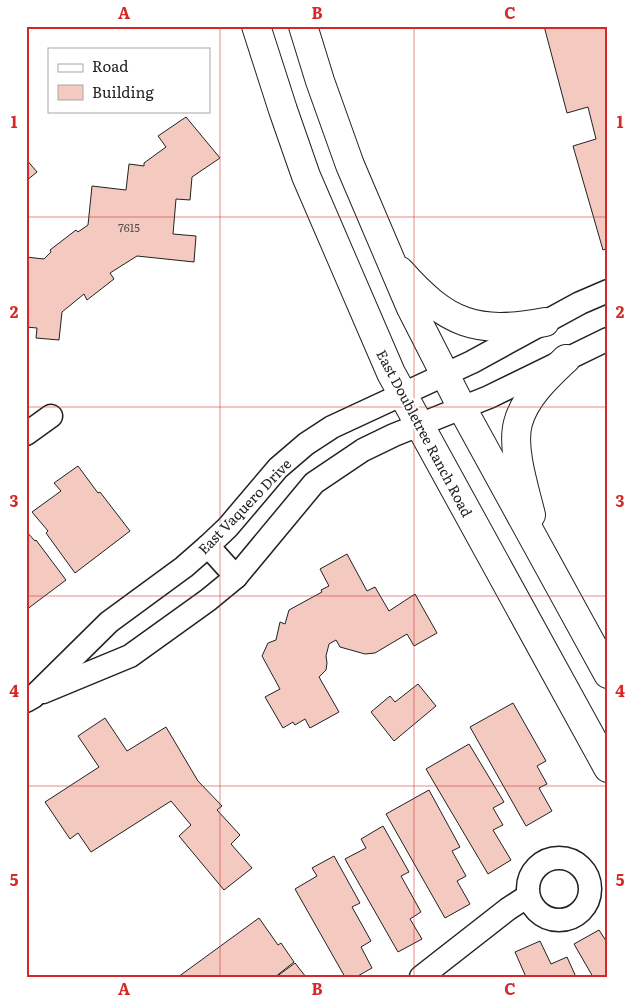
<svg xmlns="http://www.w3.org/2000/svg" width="634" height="1003" font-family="Literata,serif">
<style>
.building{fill:#f3c9c0;stroke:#222}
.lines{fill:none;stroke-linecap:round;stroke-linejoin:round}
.minor-casing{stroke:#222;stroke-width:25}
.secondary-casing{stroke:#222;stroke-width:30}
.minor{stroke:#fff;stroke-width:22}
.secondary{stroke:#fff;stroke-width:28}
.grid{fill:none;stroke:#d62828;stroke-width:1;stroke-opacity:0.55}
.labels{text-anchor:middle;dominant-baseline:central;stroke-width:4;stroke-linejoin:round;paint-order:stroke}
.number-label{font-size:11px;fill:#564c4a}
.street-label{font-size:14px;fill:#222;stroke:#fff}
.neatline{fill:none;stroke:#d62828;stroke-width:2}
.grid-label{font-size:16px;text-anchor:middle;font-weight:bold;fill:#d62828}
</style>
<rect width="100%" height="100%" fill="#fff"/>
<!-- building -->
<g class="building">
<path d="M 544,26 L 608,26 L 608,248 L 603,250 L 573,146 L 596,139 L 588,107 L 567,113 Z"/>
<path d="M 186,117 L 220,158 L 192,177 L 190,200 L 176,199 L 173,234 L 196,236 L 194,262 L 137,256 L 110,273 L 114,279 L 87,300 L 84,294 L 62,312 L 59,340 L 36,338 L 37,328 L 26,327 L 26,257 L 44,259 L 51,252 L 50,250 L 76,230 L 78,232 L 88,225 L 92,186 L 126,190 L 129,164 L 144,166 L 144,163 L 166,147 L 158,136 Z"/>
<path d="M 26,159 L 37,172 L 26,181 Z"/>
<path d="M 78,466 L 98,493 L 100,492 L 130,531 L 75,573 L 46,533 L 48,531 L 32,512 L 61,491 L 54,483 Z"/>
<path d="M 26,531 L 35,541 L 36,540 L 66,580 L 26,610 Z"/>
<path d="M 347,554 L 367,591 L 375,587 L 389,611 L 415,594 L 437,633 L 414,646 L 407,634 L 375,653 L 365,654 L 340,647 L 336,640 L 329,644 L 326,656 L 327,663 L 326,670 L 319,677 L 339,712 L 310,728 L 305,719 L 295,725 L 293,722 L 283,728 L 265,697 L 280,689 L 262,656 L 268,643 L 276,640 L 280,622 L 285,624 L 289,610 L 322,592 L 321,590 L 329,586 L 320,569 Z"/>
<path d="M 418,684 L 436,706 L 394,741 L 371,712 L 390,696 L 395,702 Z"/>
<path d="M 513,703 L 546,761 L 537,766 L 547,784 L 539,788 L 552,811 L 526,826 L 470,727 Z"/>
<path d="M 105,718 L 127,751 L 166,727 L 198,781 L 222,806 L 217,810 L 240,835 L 231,844 L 252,868 L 224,890 L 179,836 L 191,825 L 171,801 L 91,852 L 78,833 L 70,839 L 45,802 L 99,767 L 78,736 Z"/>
<path d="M 469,744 L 504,802 L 493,808 L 503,825 L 493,830 L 511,860 L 488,874 L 426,769 Z"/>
<path d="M 429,790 L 460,847 L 452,851 L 466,876 L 457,881 L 470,904 L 445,918 L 386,814 Z"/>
<path d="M 383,826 L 409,872 L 401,876 L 421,912 L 410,919 L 422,939 L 398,952 L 345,859 L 366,848 L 361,839 Z"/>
<path d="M 334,856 L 360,903 L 352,907 L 371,941 L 361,947 L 372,968 L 356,977 L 345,977 L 295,889 L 317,876 L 312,868 Z"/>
<path d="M 259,918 L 278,945 L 281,943 L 294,962 L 275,977 L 178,977 Z"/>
<path d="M 599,930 L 608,944 L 608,977 L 593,977 L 574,944 Z"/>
<path d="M 540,941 L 551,964 L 567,957 L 576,977 L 526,977 L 515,952 Z"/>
<path d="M 295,963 L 306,977 L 276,977 Z"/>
</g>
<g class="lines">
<defs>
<g id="minor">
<path d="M 26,434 L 51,416"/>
<path d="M 208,546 L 236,577"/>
<path d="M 43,692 L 130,656 L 208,600 L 236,577 L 314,483 L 363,450 L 394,435 L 489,397 L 608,339"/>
<path d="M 26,701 L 33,697 L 109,622 L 184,567 L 208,546 L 228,527 L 278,468 L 306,444 L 332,427 L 472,362 L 580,303 L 608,291"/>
<circle cx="559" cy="889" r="31"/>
<path d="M 421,977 L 508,909 L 528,896"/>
</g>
<g id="secondary">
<path d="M 256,26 L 283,110 L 306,176 L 391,373 L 608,768"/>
<path d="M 303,26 L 320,81 L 350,165 L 411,308 L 462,408 L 608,674"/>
<path d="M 400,271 C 447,324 476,335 545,322"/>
<path d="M 531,515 C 525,490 511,448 518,423 C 525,397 547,377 566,359"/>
</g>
</defs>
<!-- minor casing -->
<use href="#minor" class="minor-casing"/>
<!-- secondary casing -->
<use href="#secondary" class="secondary-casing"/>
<!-- minor -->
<use href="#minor" class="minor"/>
<!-- secondary -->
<use href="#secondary" class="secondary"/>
</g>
<!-- grid -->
<path class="grid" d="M 220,26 L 220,977M 414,26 L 414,977M 26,217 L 608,217M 26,407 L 608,407M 26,596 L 608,596M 26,786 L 608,786"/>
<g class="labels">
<!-- number labels -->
<g class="number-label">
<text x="129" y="227">7615</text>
</g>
<!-- street labels -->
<g class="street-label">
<text transform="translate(425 433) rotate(62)">East Doubletree Ranch Road</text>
<text transform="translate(244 506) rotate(-46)">East Vaquero Drive</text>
</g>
</g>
<!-- border -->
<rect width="634" height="1003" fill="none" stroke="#ffffff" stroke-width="55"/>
<!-- legend -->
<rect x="48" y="48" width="162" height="65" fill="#ffffff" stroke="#a7a7a7"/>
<rect x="58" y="64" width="25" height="8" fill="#ffffff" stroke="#a7a7a7"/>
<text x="92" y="72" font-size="15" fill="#222222">Road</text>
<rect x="58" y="85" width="25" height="15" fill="#f3c9c0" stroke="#a7a7a7"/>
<text x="92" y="98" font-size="15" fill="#222222">Building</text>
<rect x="28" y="28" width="578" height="948" class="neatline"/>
<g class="grid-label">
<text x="124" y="19">A</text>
<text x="317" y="19">B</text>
<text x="510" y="19">C</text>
<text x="14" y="128">1</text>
<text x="620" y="128">1</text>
<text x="14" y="318">2</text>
<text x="620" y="318">2</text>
<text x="14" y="507">3</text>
<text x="620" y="507">3</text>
<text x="14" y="697">4</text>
<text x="620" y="697">4</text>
<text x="14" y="886">5</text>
<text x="620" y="886">5</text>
<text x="124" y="995">A</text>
<text x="317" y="995">B</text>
<text x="510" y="995">C</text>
</g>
</svg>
